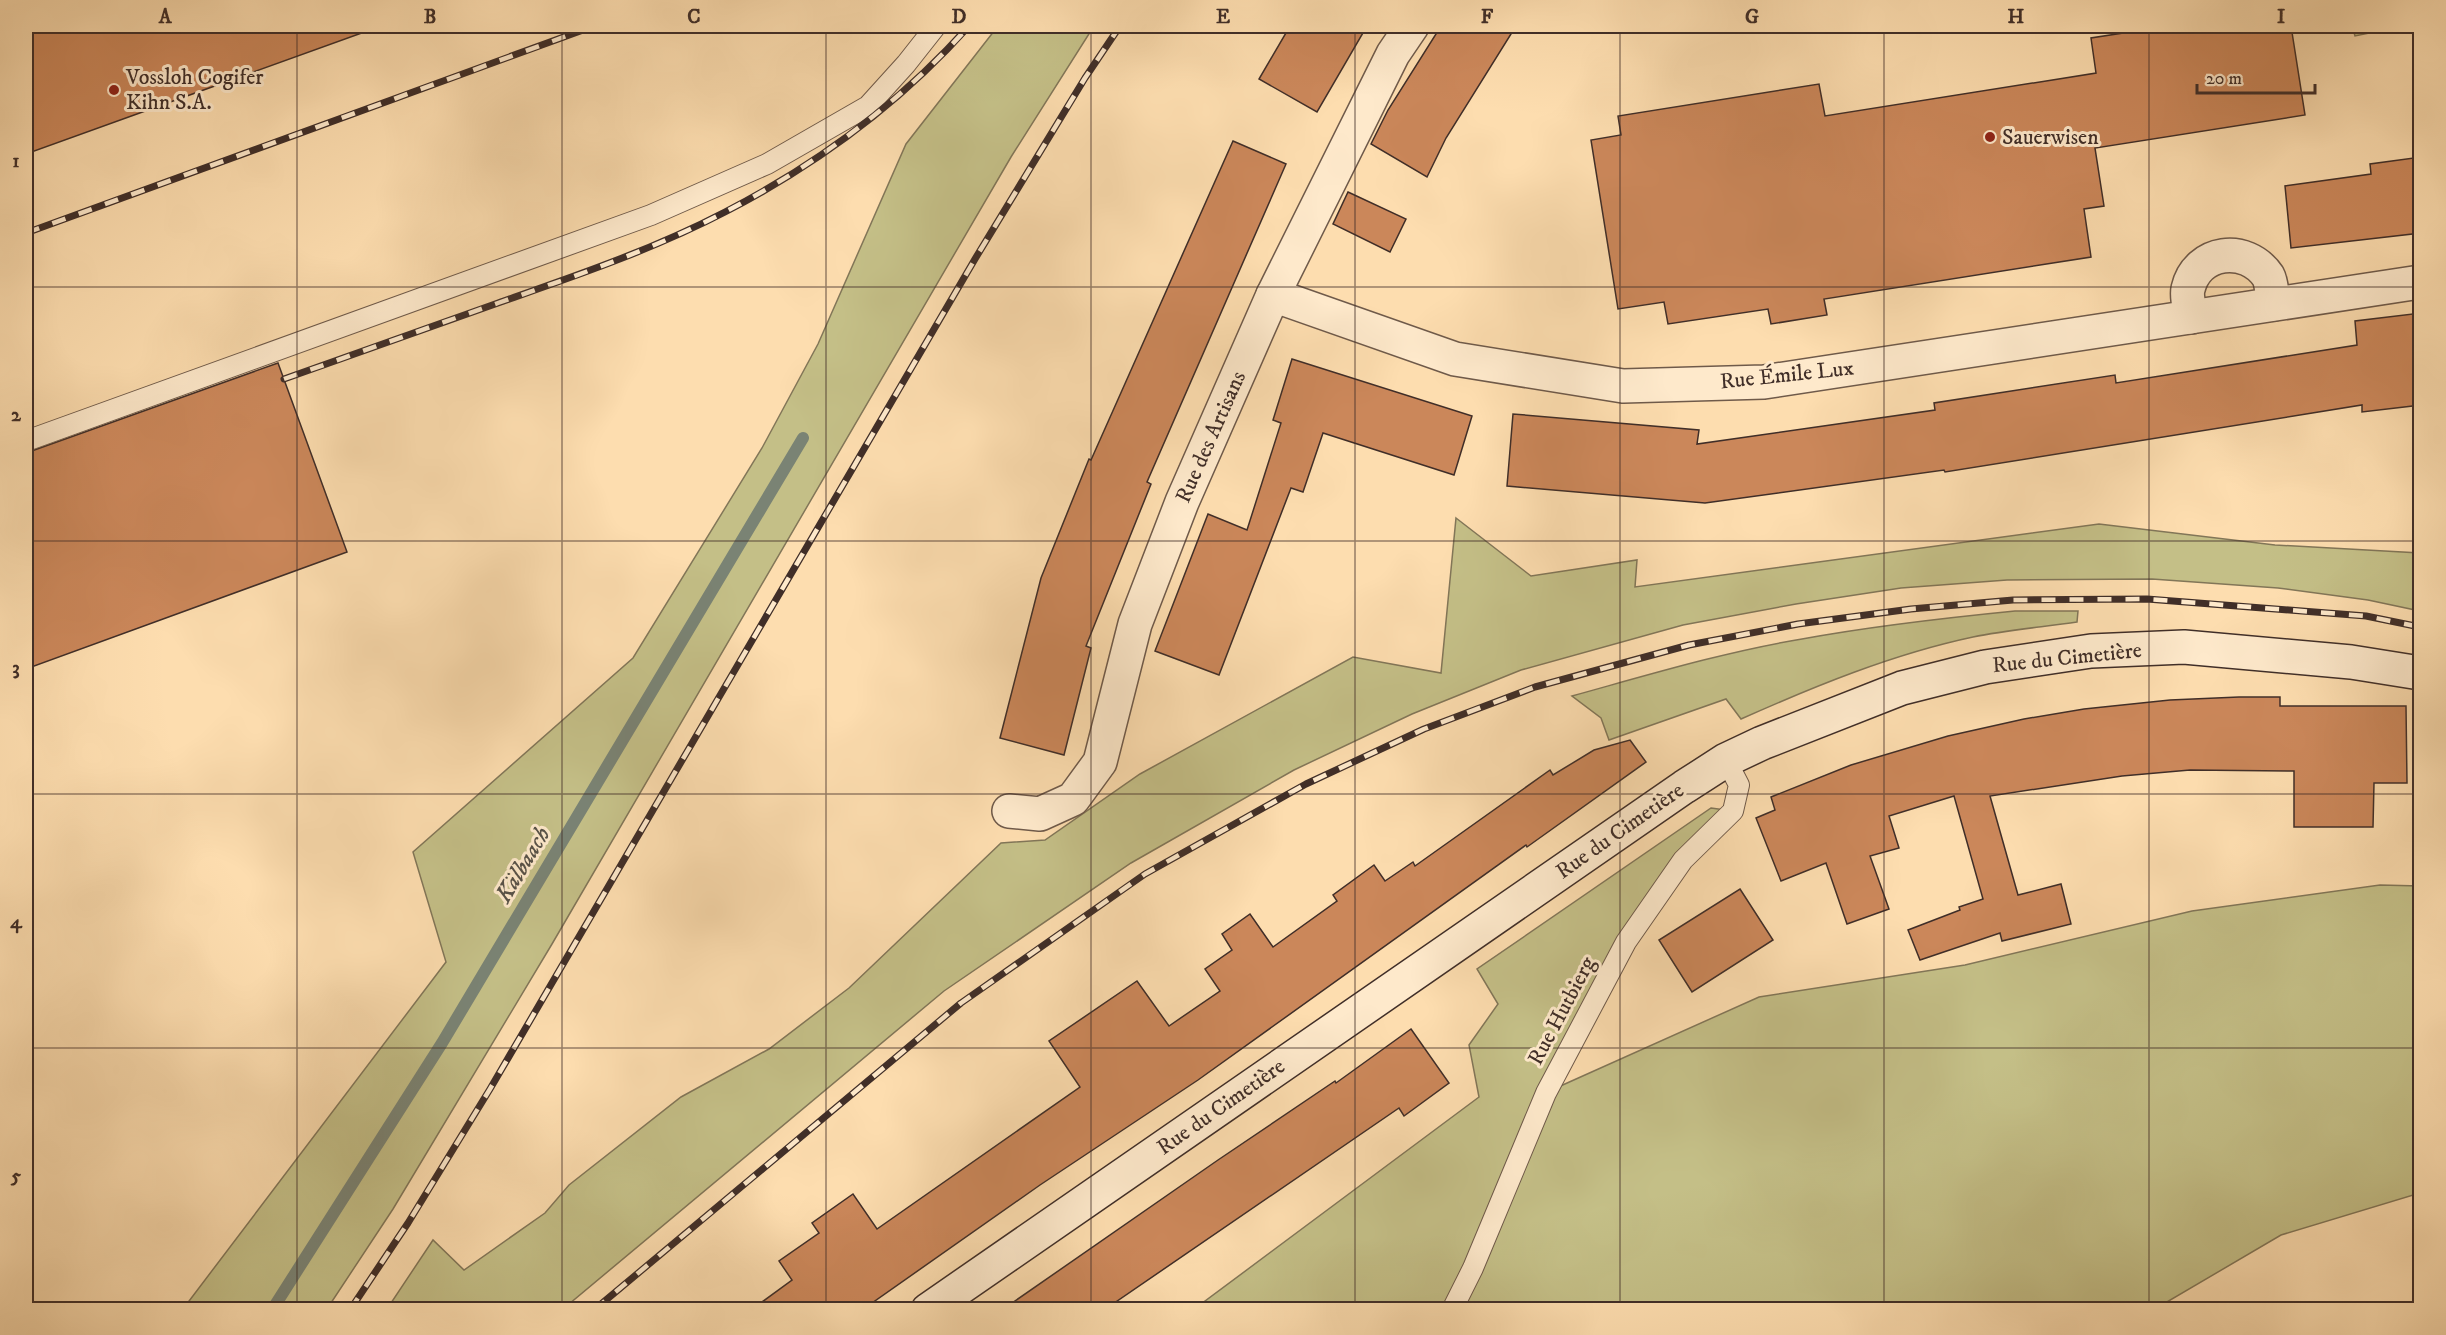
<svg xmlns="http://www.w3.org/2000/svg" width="2446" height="1335" font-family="'IM FELL DW Pica',serif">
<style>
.green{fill:#c4bf87;stroke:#827658;stroke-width:1.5}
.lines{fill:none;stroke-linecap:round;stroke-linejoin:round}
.stream{stroke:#7a8374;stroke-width:12}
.building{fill:#cb875a;stroke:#402e28;stroke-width:1.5}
.service-casing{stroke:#6f5a4a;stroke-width:22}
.minor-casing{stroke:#6f5a4a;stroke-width:36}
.secondary-casing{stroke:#402e28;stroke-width:36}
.service{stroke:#fee9cb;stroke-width:20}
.minor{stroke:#fee9cb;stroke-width:33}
.secondary{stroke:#fee9cb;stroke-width:33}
.rail-casing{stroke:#402e28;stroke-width:7}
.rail{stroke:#fee9cb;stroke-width:4.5;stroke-dasharray:14;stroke-linecap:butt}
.grid{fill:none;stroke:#402e28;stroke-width:1.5;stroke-opacity:0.55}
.poi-dot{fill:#8f2418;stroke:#fee9cb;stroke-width:2}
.labels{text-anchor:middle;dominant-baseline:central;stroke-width:6;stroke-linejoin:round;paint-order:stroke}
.poi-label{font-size:22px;fill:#402e28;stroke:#fee9cb;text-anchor:start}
.street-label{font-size:22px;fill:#402e28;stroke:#fee9cb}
.water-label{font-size:24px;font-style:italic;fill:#585248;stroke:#fee9cb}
.neatline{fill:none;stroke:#402e28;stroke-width:2}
.grid-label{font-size:20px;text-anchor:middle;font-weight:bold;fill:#402e28}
</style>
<rect width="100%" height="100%" fill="#fdddaf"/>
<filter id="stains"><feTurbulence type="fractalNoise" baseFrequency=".00333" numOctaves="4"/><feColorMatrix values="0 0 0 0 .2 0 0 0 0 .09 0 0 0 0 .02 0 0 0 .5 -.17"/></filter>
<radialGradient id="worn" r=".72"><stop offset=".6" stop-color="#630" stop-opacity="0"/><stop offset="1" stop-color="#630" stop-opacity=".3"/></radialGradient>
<!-- green -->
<g class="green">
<path d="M 998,26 L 1094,26 L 1011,157 L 552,944 L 393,1209 L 327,1309 L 183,1309 L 446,962 L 413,852 L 633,658 L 762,448 L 818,344 L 906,144 Z"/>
<path d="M 2352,26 L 2404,26 L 2355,36 Z"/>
<path d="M 1456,518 L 1531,576 L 1637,560 L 1635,587 L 2099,524 L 2275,545 L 2420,553 L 2420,611 L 2368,600 L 2278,588 L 2152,579 L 2007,580 L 1901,588 L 1796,604 L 1683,625 L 1521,670 L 1412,714 L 1294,770 L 1131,863 L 944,991 L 563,1309 L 387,1309 L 433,1240 L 464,1270 L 545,1213 L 569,1185 L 681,1097 L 769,1049 L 849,988 L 1001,843 L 1045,840 L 1140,774 L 1353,657 L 1441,673 Z"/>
<path d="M 2015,611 L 2078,611 L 2077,622 C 2043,627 2007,630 1973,637 C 1893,654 1815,686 1741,719 L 1726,699 L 1609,740 L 1601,718 L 1572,696 C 1648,675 1724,652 1802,639 C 1873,626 1944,618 2015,611 Z"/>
<path d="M 1711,808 L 1733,811 L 1683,860 L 1547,1092 L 1759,997 L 1965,965 L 2192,911 L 2380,885 L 2420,886 L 2420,1193 L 2281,1235 L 2155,1309 L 1193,1310 L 1479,1097 L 1469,1045 L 1498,1004 L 1477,969 Z"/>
</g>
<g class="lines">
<!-- stream -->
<path class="stream" d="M 272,1310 L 442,1043 L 803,438"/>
</g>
<!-- building -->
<g class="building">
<path d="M 26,26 L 369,26 L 370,30 L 26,154 Z"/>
<path d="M 1290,26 L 1367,26 L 1317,112 L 1259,79 Z"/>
<path d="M 1441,26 L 1516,26 L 1446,138 L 1427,177 L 1371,144 L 1388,110 Z"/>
<path d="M 2169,26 L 2291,26 L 2305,115 L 2095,148 L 2104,206 L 2084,209 L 2091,257 L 1824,299 L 1827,315 L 1771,324 L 1768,309 L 1668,324 L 1664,302 L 1618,309 L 1591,140 L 1621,135 L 1618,116 L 1819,84 L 1825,116 L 2096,73 L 2091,38 Z"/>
<path d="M 1233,141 L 1286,164 L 1147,482 L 1151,484 L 1086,646 L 1091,648 L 1064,755 L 1000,738 L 1041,578 L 1089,459 L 1091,460 Z"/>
<path d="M 2421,157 L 2421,233 L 2291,248 L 2285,186 L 2371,174 L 2370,164 Z"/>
<path d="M 1348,192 L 1406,219 L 1390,252 L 1333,224 Z"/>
<path d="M 2421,313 L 2421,405 L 2362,412 L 2362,405 L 1945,472 L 1944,470 L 1705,503 L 1507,486 L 1513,414 L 1699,430 L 1697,444 L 1935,410 L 1934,403 L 2115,375 L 2116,383 L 2357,345 L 2355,321 Z"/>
<path d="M 1292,359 L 1472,416 L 1454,475 L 1323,433 L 1303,492 L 1291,488 L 1219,675 L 1155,651 L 1208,514 L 1247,530 L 1281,423 L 1273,420 Z"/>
<path d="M 278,363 L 347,552 L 26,669 L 26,453 Z"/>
<path d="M 2239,697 L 2280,697 L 2280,706 L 2406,706 L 2407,783 L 2374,783 L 2373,827 L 2294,827 L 2294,771 L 2190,770 L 2122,776 L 1990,796 L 2018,895 L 2061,884 L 2071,924 L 2002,941 L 2000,933 L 1920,960 L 1908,930 L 1960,910 L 1959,907 L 1983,899 L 1954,796 L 1889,816 L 1899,848 L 1870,856 L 1889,909 L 1847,924 L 1826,863 L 1781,881 L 1756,818 L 1775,810 L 1771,797 L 1851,765 L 1948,736 L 2024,719 L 2084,709 L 2170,700 Z"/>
<path d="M 1630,740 L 1646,762 L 1527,847 L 1526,845 L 1198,1080 L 1040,1185 L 862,1310 L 751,1310 L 792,1280 L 779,1261 L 819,1233 L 812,1223 L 853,1194 L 877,1229 L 1080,1087 L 1049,1041 L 1137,981 L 1169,1026 L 1220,991 L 1205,969 L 1232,950 L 1222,934 L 1250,914 L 1273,947 L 1337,901 L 1333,895 L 1374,865 L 1385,881 L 1413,862 L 1415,866 L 1550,770 L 1553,775 L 1594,750 Z"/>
<path d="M 1740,889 L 1773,940 L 1692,992 L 1659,940 Z"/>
<path d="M 1411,1029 L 1449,1083 L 1404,1116 L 1399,1108 L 1104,1310 L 1002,1310 L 1218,1160 L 1335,1081 L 1336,1083 Z"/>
</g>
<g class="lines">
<defs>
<g id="service">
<path d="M 26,441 L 651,215 L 767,164 L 868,106 L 906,64 L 936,26"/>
<path d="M 1452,1310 L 1473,1268 L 1546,1093 L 1626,942 L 1683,860 L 1733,811 L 1739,785 L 1726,760"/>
</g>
<g id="minor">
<path d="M 1273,295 L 1455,359 L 1623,386 L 1764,382 L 2420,282"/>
<path d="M 2191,317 C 2190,309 2186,297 2188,289 C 2197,250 2246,244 2268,276 C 2272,283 2272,296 2273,304"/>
<path d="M 1009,811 L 1040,814 L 1073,799 L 1100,762 L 1135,624 L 1182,502 L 1273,295 L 1393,54 L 1412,26"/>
</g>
<path id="secondary" d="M 928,1310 L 1684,787 L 1726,760 L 1762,743 L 1902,688 L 1985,667 L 2091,651 L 2184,647 L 2351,662 L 2420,673"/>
</defs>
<!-- service casing -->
<use href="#service" class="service-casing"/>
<!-- minor casing -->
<use href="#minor" class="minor-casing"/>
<!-- secondary casing -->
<use href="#secondary" class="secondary-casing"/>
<!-- service -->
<use href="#service" class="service"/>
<!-- minor -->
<use href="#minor" class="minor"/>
<!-- secondary -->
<use href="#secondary" class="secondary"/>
<defs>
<g id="rail">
<path d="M 26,233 L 594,26"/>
<path d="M 284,379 C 355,354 427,328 498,303 C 575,276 652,250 725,212 C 816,165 901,102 969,26"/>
<path d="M 350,1310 L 408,1223 L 490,1089 L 975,259 L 1085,78 L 1120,26"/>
<path d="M 594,1310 L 961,1003 L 1145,874 L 1306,784 L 1424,729 L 1535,687 L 1689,645 L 1798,624 L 1911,609 L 2013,600 L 2147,599 L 2366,616 L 2420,627"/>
</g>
</defs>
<!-- rail casing -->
<use href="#rail" class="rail-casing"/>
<!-- rail -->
<use href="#rail" class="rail"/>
</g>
<!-- grid -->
<path class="grid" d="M 297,26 L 297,1310M 562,26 L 562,1310M 826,26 L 826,1310M 1091,26 L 1091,1310M 1355,26 L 1355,1310M 1620,26 L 1620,1310M 1884,26 L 1884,1310M 2149,26 L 2149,1310M 26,287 L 2420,287M 26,541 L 2420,541M 26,794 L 2420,794M 26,1048 L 2420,1048"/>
<!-- markers -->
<g class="poi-dot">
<circle cx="114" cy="90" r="6"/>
<circle cx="1990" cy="137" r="6"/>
</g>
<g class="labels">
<!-- poi labels -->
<g class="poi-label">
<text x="126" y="77">Vossloh Cogifer<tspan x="126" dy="25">Kihn S.A.</tspan></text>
<text x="2002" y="137">Sauerwisen</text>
</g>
<!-- street labels -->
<g class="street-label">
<text transform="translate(1787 375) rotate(-6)">Rue Émile Lux</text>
<text transform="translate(1211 437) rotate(-66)">Rue des Artisans</text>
<text transform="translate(2067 658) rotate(-6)">Rue du Cimetière</text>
<text transform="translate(1620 831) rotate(-35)">Rue du Cimetière</text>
<text transform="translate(1562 1011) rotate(-62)">Rue Hutbierg</text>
<text transform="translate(1221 1107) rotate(-35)">Rue du Cimetière</text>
</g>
<!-- water labels -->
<g class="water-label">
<text transform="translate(523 865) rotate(-59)">Kälbaach</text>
</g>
</g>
<!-- margin -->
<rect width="2446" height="1335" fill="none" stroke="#fdddaf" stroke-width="66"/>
<!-- scale -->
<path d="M2197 84v9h118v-9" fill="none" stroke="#402e28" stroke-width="3"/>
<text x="2206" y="84" font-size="18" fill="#402e28" stroke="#fee9cb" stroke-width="4.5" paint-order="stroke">20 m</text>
<rect x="33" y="33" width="2380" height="1269" class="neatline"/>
<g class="grid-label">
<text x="165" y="23">A</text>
<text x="430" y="23">B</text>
<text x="694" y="23">C</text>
<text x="959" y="23">D</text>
<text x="1223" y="23">E</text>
<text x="1487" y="23">F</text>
<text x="1752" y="23">G</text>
<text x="2016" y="23">H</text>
<text x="2281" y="23">I</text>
<text x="16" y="167">1</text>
<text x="16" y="421">2</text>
<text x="16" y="674">3</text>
<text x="16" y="928">4</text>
<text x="16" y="1182">5</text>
</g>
<rect width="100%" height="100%" filter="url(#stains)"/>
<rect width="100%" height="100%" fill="url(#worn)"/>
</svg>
